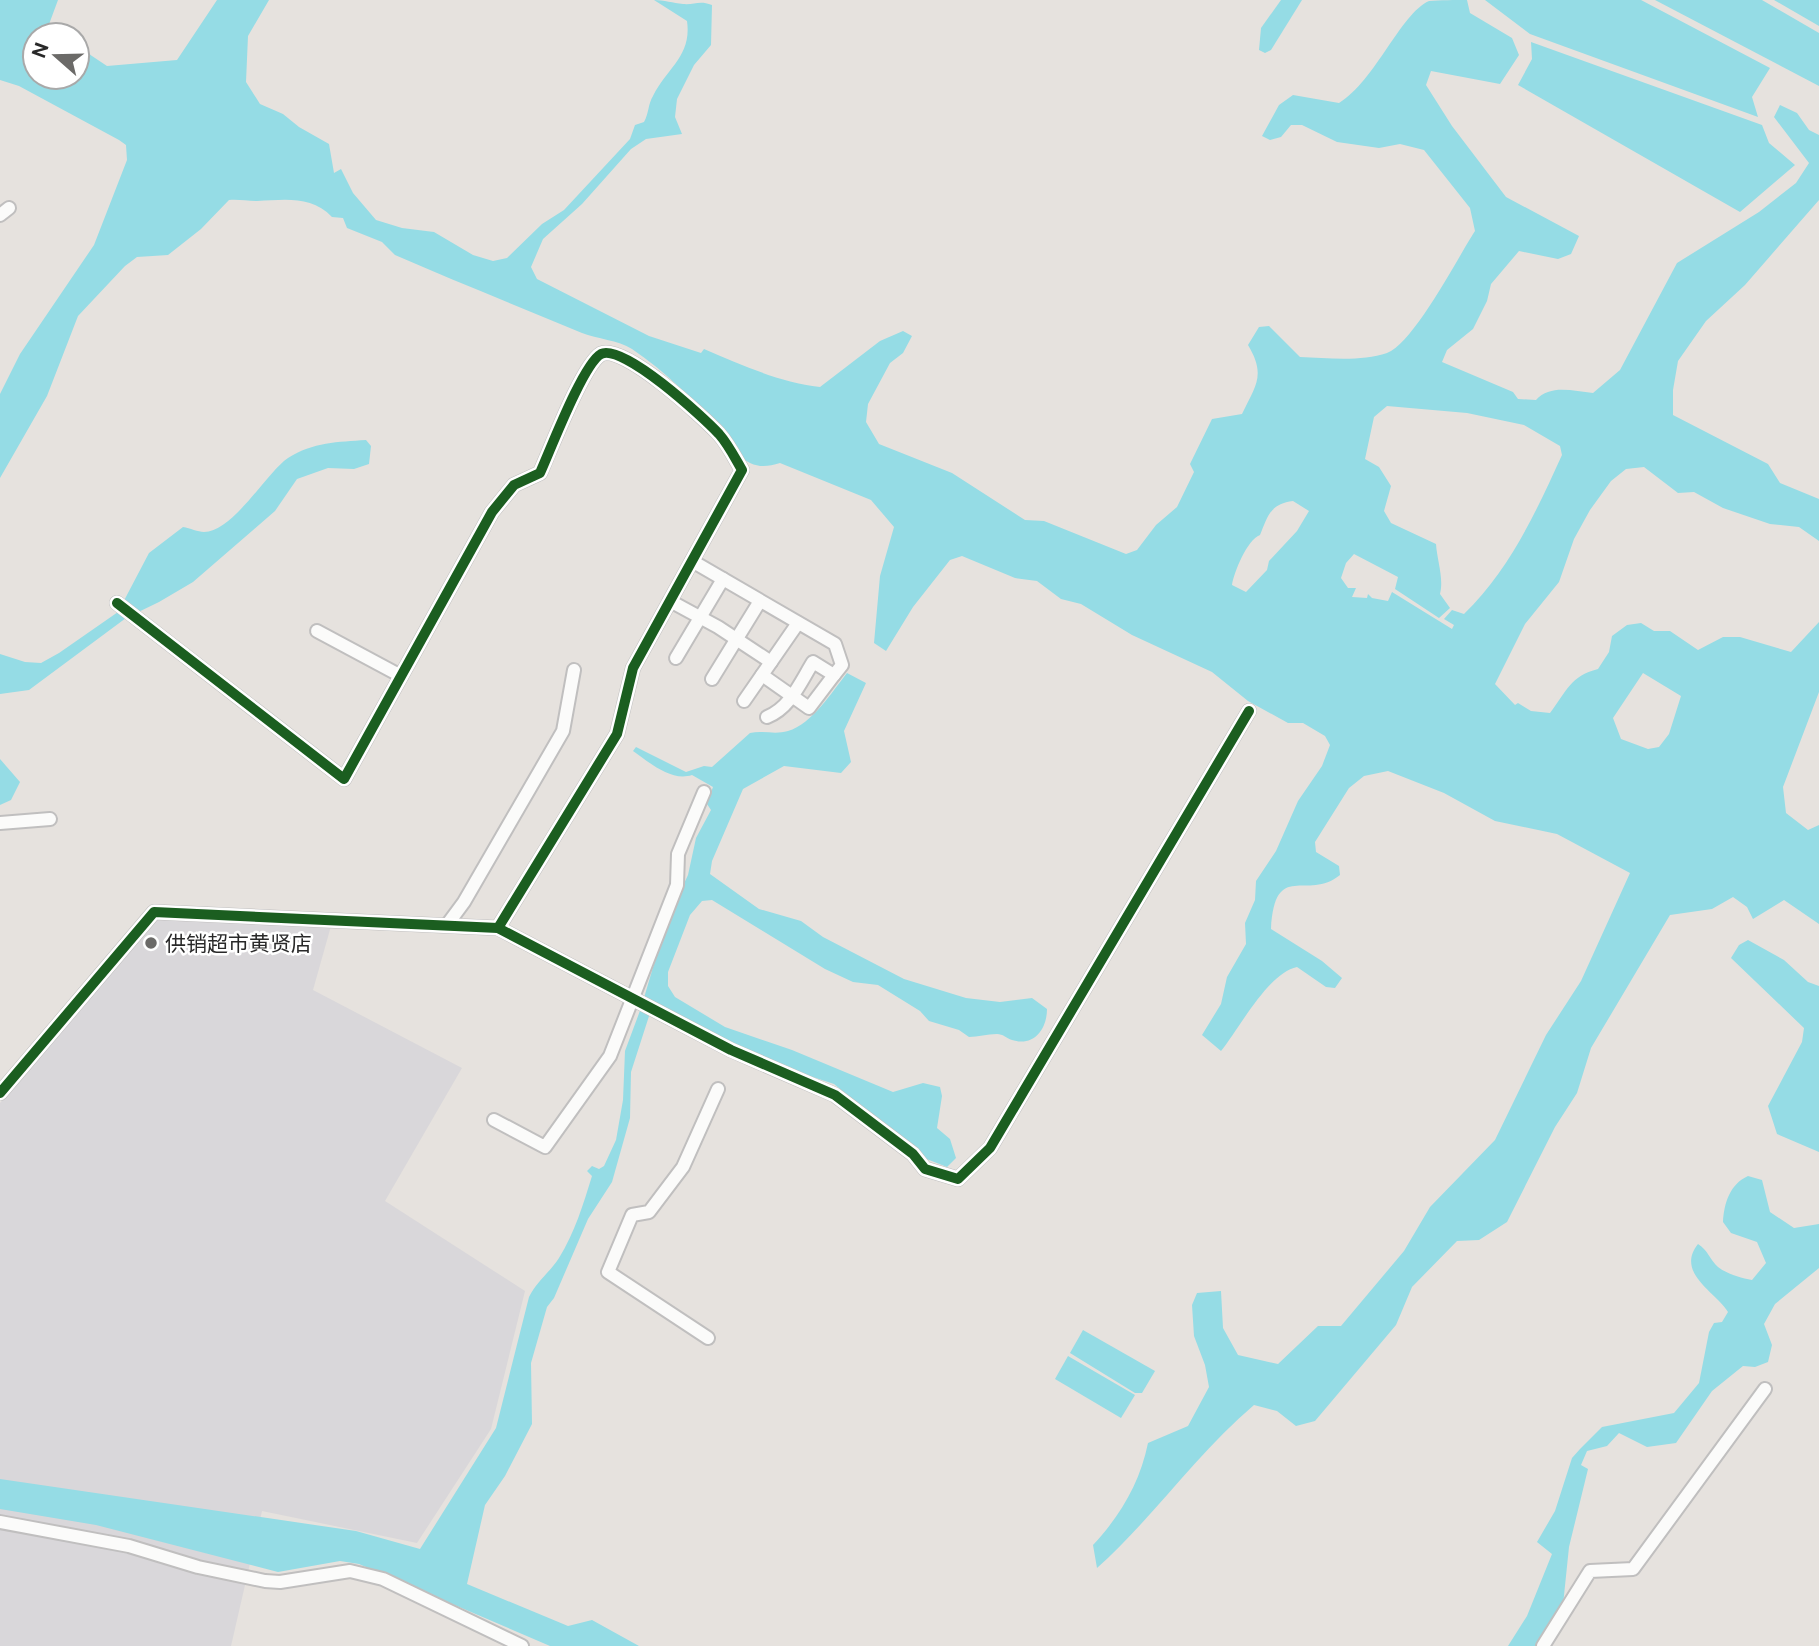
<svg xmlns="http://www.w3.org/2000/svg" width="1819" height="1646" font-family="'Public Sans','Noto Sans SC',sans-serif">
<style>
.industrial{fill:#d9d7da}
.water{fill:#95dce5;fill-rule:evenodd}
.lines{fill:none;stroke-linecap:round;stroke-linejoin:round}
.minor-casing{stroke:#c0bfbf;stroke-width:16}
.minor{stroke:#fbfbfa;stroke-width:12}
.cycleway-casing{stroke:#fff;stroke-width:15}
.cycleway{stroke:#1b5e20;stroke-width:10}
.poi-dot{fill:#6b6a68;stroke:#fff;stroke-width:2.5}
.labels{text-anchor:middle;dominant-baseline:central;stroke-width:5;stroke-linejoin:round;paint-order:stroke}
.poi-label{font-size:21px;fill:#292929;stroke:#fff;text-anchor:start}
</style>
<rect width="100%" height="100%" fill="#e6e2de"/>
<!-- industrial -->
<path class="industrial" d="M 158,919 L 331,926 L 313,990 L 462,1068 L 385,1201 L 525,1291 L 491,1429 L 417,1543 L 262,1511 L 231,1646 L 0,1646 L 0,1103 Z"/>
<!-- water -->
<g class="water">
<path d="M 0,0 L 58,0 L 48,27 L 60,35 L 35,35 L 35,77 L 77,77 L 77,46 L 107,66 L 177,60 L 217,0 L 269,0 L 248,36 L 246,82 L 260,104 L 283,114 L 299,127 L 329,144 L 334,173 L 341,169 L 353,193 L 376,220 L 402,228 L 434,232 L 473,255 L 493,261 L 507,258 L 542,224 L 564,210 L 630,139 L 635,125 L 644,122 C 649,113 648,104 653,96 C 667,68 692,56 687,21 L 654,0 C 664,0 673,3 683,4 C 695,5 699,0 712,5 L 711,45 L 694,65 L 677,99 L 675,117 L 682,134 L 646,139 L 631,149 L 582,204 L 543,239 L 531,267 L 537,279 L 649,336 L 701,353 L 704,349 C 742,365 778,382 820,387 L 880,341 L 903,331 L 912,336 L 903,353 L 890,363 L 868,404 L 866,422 L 879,444 L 952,473 L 1025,520 L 1044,521 L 1126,554 L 1137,550 L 1156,525 L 1177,507 L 1194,472 L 1190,464 L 1212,419 L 1242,414 C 1256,385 1266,375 1248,345 L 1259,327 L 1269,326 L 1300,357 C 1327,358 1361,362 1387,353 C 1414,343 1458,257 1475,231 L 1470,208 L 1424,150 L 1400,144 L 1379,148 L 1337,142 L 1302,125 L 1291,125 L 1281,137 L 1270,140 L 1262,136 L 1279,105 L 1293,95 L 1339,103 C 1376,80 1400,14 1429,1 C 1439,0 1456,0 1467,0 L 1470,13 L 1512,38 L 1519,55 L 1500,84 L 1431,71 L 1426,85 L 1452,126 L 1506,197 L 1579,236 L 1571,254 L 1558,259 L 1519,251 L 1491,284 L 1487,301 L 1473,329 L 1447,350 L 1442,362 L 1513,392 L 1518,399 L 1536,400 C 1550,384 1573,391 1593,393 L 1620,370 L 1677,263 L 1759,212 L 1796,183 L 1809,163 L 1774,117 L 1780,105 L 1797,113 L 1809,130 L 1819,135 L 1819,200 L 1745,285 L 1706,321 L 1678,361 L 1673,390 L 1673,415 L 1768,464 L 1780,483 L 1819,499 L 1819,541 L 1799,527 L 1770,524 L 1723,508 L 1694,492 L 1678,493 L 1644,467 L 1626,469 L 1611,481 L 1590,510 L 1574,539 L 1559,582 L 1525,624 L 1495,684 L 1515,705 L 1518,703 L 1531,711 L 1550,713 C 1567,691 1570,676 1598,669 L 1609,652 L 1612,636 L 1627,625 L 1641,623 L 1654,631 L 1670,631 L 1698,650 L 1723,637 L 1740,637 L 1791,652 L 1819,622 L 1819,692 L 1783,787 L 1786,813 L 1808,830 L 1819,825 L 1819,924 L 1784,900 L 1753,919 L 1747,907 L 1733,897 L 1712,909 L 1670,915 L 1591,1048 L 1577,1093 L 1555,1127 L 1507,1222 L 1479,1240 L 1457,1241 L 1412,1287 L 1396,1325 L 1315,1421 L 1296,1426 L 1277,1411 L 1254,1405 C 1196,1454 1154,1517 1097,1568 L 1093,1545 C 1120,1516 1140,1483 1148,1443 L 1188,1426 L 1209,1387 L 1205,1365 L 1194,1336 L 1192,1305 L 1197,1293 L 1221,1291 L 1223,1328 L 1238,1355 L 1278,1364 L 1318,1326 L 1341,1326 L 1404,1251 L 1430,1207 L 1495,1140 L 1546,1035 L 1581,981 L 1630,873 L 1557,834 L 1495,821 L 1444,793 L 1388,771 L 1364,776 L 1349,788 L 1315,842 L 1316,852 L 1339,866 L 1340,875 C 1307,902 1275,859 1271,929 L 1322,961 L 1342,978 L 1335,988 L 1326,987 L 1297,967 C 1268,973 1239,1029 1221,1051 L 1202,1035 L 1221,1004 L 1227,977 L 1246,944 L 1245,923 L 1255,900 L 1256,881 L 1276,851 L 1298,801 L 1322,766 L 1330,745 L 1325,736 L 1303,723 L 1288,723 L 1248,701 L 1212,672 L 1132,635 L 1081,604 L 1061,599 L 1037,581 L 1015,578 L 962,556 L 950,560 L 913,607 L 886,651 L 874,643 L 880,576 L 894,527 L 871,500 L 780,463 C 769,466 761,468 750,463 C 735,456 732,443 722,432 C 696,402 665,371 632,349 C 618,340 597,339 582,333 C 520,307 457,282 395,255 L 382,242 L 347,228 L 343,218 L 332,217 C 311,195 284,200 257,201 C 247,201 238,199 229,200 L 201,229 L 168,255 L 137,257 L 125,266 L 78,316 L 47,396 L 0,478 L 0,394 L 20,354 L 94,245 L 127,160 L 126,145 L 119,140 L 19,86 L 0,80 ZM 1387,406 L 1467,413 L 1524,425 L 1560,446 L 1562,455 C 1536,512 1510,569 1464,614 L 1452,610 L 1444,619 L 1454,625 L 1452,629 L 1392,592 L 1388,601 L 1372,598 L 1368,594 L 1367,598 L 1352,597 L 1356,588 L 1348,588 L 1341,578 L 1346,563 L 1354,554 L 1398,577 L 1395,589 L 1439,618 L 1450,608 L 1440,594 C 1444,578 1437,560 1436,544 L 1391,523 L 1384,511 L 1391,486 L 1379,467 L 1365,459 L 1374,417 ZM 1293,501 L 1309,511 L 1297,531 L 1269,561 L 1267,570 L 1246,592 L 1232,585 C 1234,572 1247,540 1260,535 C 1268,516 1270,504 1293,501 ZM 1643,673 L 1681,696 L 1669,734 L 1659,747 L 1648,749 L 1621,739 L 1613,718 Z"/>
<path d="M 1281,0 L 1302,0 L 1271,50 L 1265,53 L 1259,50 L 1261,28 Z"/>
<path d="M 1485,0 L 1641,0 L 1770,68 L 1752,97 L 1758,117 L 1530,34 Z"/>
<path d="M 1655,0 L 1762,0 L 1819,33 L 1819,86 Z"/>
<path d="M 1774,0 L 1819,0 L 1819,26 Z"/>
<path d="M 1531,42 L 1762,125 L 1769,143 L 1795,165 L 1740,212 L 1518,85 L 1532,59 Z"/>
<path d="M 366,440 L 371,446 L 369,464 L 354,469 L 328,468 L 297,479 L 275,511 L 193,582 L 159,602 L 126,618 L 29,690 L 0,694 L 0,654 L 25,662 L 41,663 L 59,653 L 118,612 L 149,553 L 183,527 C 190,528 198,532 204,532 C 234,531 266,473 288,458 C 313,442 338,442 366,440 Z"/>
<path d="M 847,673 L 866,683 L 844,731 L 851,762 L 841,773 L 784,766 L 743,789 L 712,861 L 710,874 L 759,909 L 801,921 L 823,937 L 904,979 L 966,998 L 1000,1002 L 1032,998 L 1047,1009 C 1047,1029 1034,1047 1012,1040 C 1006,1038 1003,1034 997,1034 C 987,1034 978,1037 969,1037 L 959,1030 L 929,1021 L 920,1011 L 878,985 L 853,982 L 825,969 L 712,900 L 702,901 L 690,915 L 668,972 L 668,986 L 675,997 L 725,1027 L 792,1050 L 893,1092 L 923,1083 L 940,1087 L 942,1096 L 937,1128 L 950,1139 L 956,1158 L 947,1167 L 924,1158 L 834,1084 L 761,1060 L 650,1013 L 631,1072 L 630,1118 L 612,1182 L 588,1219 L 554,1298 L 547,1307 L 531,1363 L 532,1424 L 505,1476 L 485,1505 L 467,1584 L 568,1626 L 592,1620 L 639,1646 L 550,1646 L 359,1564 L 340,1561 L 278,1572 L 96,1525 L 0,1509 L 0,1479 L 356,1531 L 420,1549 L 496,1428 L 529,1297 C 537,1281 550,1272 559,1258 C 575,1232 583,1205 592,1176 L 587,1171 L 592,1166 L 599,1169 L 604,1166 L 616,1140 L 623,1100 L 625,1051 L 641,1008 L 667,920 L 688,875 L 696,838 L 711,810 L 707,804 L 713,787 L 692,775 C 671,782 649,762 633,751 L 636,747 L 686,772 L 704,766 L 712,767 L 750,733 C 763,730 774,735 788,731 C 812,724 832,692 847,673 Z"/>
<path d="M 0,759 L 20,782 L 11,800 L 0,805 Z"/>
<path d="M 1748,940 L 1784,960 L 1808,982 L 1819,986 L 1819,1152 L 1777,1134 L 1768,1106 L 1802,1042 L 1804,1028 L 1731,958 L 1739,945 Z"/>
<path d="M 1748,1176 L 1762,1180 L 1770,1212 L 1794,1228 L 1819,1224 L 1819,1268 L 1775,1304 L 1764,1324 L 1772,1345 L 1768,1362 L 1755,1367 L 1743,1366 L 1712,1391 L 1676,1443 L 1647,1447 L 1619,1433 L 1607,1446 L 1587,1451 L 1581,1465 L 1588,1469 L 1569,1547 L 1563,1605 L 1537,1646 L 1508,1646 L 1527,1616 L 1552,1554 L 1537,1542 L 1555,1511 L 1572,1458 L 1580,1449 L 1602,1427 L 1674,1413 L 1699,1383 L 1709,1332 L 1714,1323 L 1722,1322 L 1728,1312 C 1716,1292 1675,1273 1698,1244 C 1708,1250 1710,1260 1718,1267 C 1727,1274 1741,1278 1752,1280 L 1766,1263 L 1757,1242 L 1731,1233 L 1723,1222 C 1724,1203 1730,1184 1748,1176 Z"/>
<path d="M 1083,1330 L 1155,1371 L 1142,1393 L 1135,1393 L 1070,1353 Z"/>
<path d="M 1068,1356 L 1135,1395 L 1121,1418 L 1055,1379 Z"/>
</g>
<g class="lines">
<defs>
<g id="minor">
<path d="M 0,215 L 9,208"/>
<path d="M 692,561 L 835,644 L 842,665 L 834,675"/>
<path d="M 670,601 L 718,627 L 771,662"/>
<path d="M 117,603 L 344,779 L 492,512 L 514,485 L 540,473 C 550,451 583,364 601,354 C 623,343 703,417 719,434 C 728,444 735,458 742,470 L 633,668 L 617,734 L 498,928"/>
<path d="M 317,631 L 401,676"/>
<path d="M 676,658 L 723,579"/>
<path d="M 762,675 L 809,708 L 834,675 L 813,662 C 800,683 790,708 767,717"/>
<path d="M 712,679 L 760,601"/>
<path d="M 744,701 L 798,623"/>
<path d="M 0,823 L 50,819"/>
<path d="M 447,925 L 464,902 L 563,731 L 574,670"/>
<path d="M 0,1093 L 154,912 L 498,928 L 731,1050 L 835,1095 L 913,1154 L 925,1169 L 958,1179 L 990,1148 L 1249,711"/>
<path d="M 494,1120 L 545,1147 L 610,1056 L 677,885 L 678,854 L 704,792"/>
<path d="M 708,1338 L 608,1272 L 632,1215 L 649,1212 L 683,1167 L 718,1089"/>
<path d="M 0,1522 L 129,1546 L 198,1567 L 265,1581 L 280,1582 L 350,1571 L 383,1579 L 522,1646"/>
<path d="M 1543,1646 L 1590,1571 L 1633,1569 L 1765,1389"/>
</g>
</defs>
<!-- minor casing -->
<use href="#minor" class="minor-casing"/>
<!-- minor -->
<use href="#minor" class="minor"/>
<defs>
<g id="cycleway">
<path d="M 117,603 L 344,779 L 492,512 L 514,485 L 540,473 C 550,451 583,364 601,354 C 623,343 703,417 719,434 C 728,444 735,458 742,470 L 633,668 L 617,734 L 498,928"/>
<path d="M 0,1093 L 154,912 L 498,928 L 731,1050 L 835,1095 L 913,1154 L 925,1169 L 958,1179 L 990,1148 L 1249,711"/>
</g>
</defs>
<!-- cycleway casing -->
<use href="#cycleway" class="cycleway-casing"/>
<!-- cycleway -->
<use href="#cycleway" class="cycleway"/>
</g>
<!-- markers -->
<circle class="poi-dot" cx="151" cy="943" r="7"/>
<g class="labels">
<!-- poi labels -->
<g class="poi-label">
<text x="165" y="943">供销超市黄贤店</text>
</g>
</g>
<!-- north arrow -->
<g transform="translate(56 56) rotate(290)"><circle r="33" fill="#ffffff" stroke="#a9a9a9" stroke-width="2"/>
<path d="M0-5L12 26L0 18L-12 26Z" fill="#6b6a68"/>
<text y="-10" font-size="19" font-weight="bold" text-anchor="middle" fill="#292929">N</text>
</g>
</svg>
